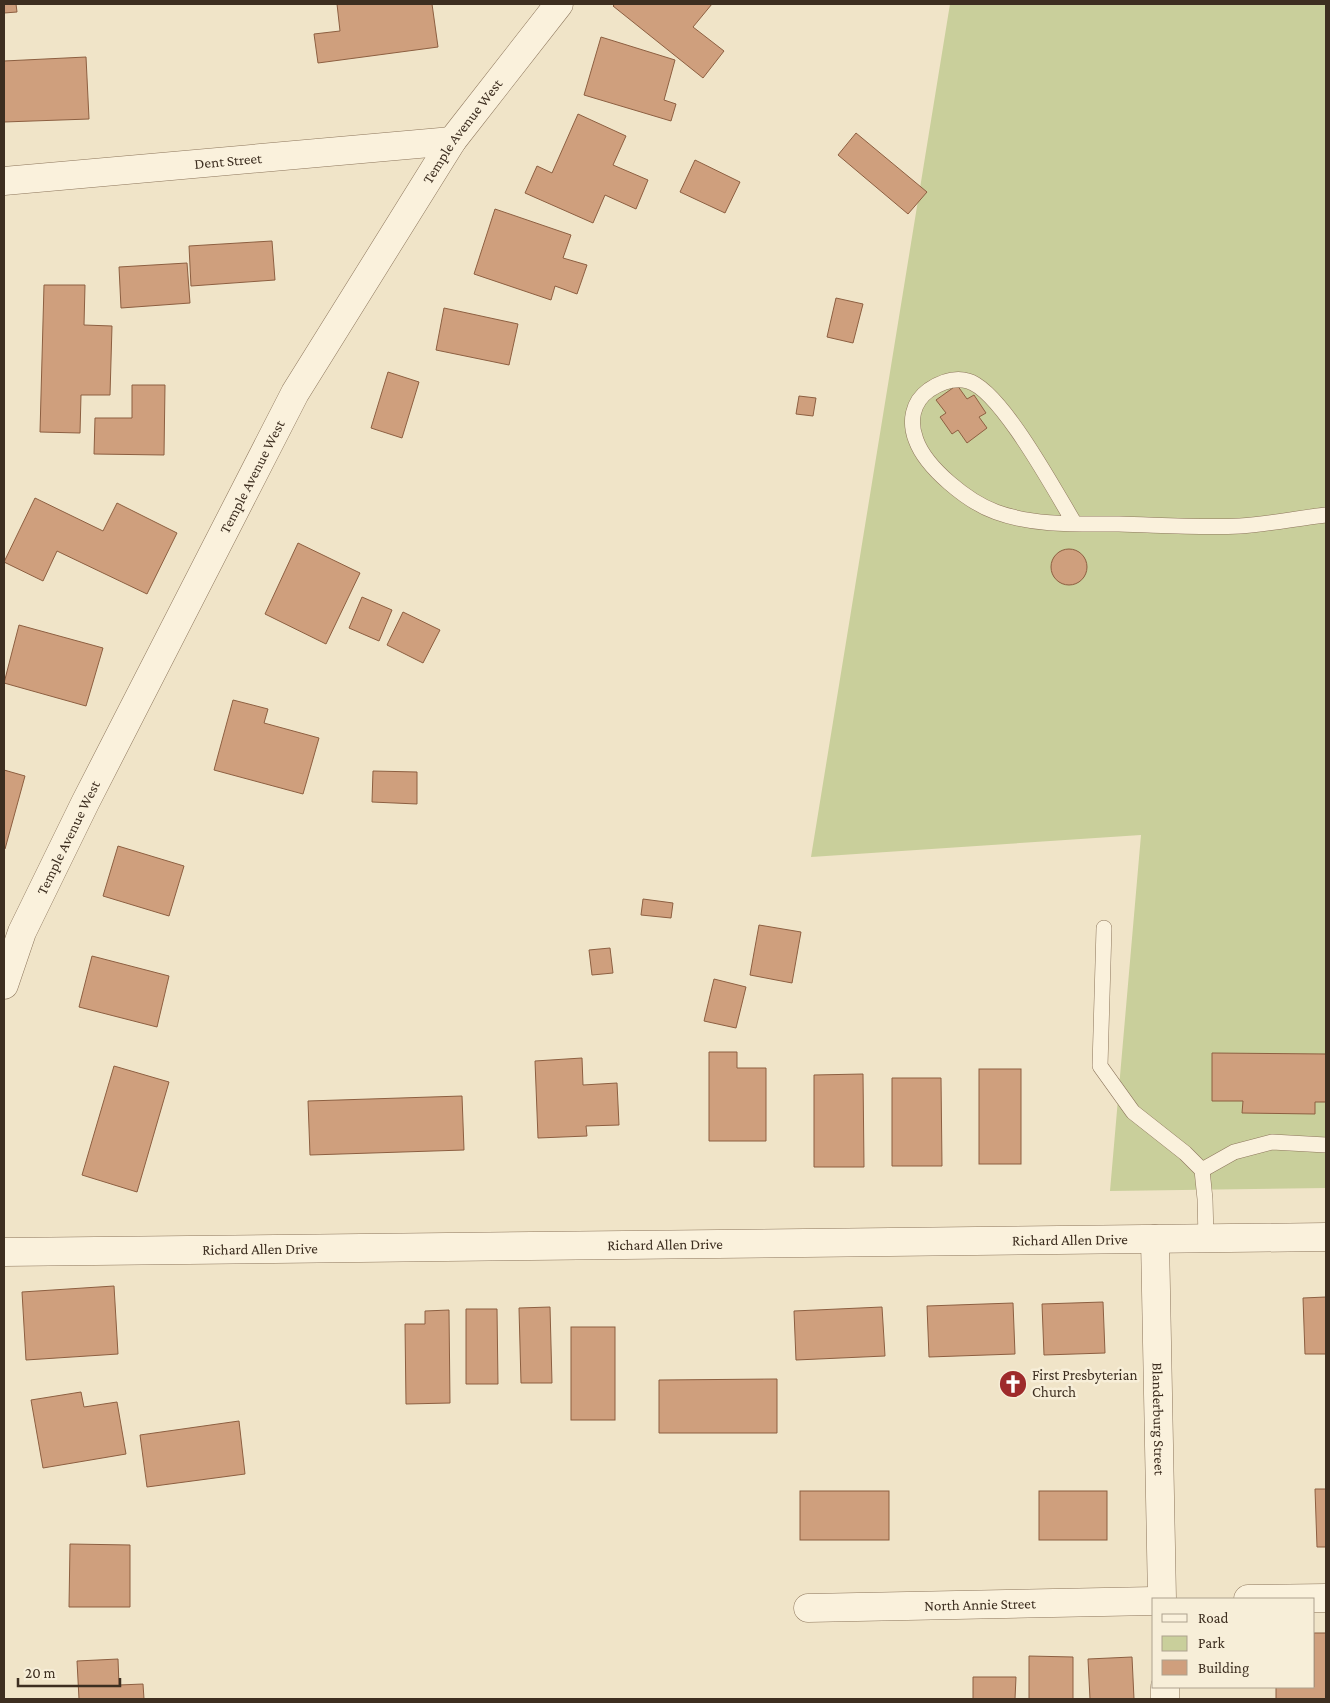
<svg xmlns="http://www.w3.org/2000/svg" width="1330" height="1703" font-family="'Crimson Pro',serif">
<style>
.green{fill:#c9cf9b}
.building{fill:#cf9f7d;stroke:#8d5f41}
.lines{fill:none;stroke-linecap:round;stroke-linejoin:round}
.lane-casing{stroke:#8d765c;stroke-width:16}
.street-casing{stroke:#8d765c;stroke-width:29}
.lane{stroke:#faf1dc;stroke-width:15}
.street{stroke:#faf1dc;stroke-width:28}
.labels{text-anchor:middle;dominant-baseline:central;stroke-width:5;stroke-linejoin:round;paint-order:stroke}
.street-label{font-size:15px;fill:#3d2e20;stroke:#f7eed8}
.poi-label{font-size:15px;fill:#3d2e20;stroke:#f7eed8;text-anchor:start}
</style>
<rect width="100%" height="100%" fill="#f0e4c8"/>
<!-- green -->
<path class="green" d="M 950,4 L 1326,4 L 1326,1188 L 1110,1191 L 1141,835 L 811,857 Z"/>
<!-- building -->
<g class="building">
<path d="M 4,4 L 16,4 L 17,12 L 4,13 Z"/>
<path d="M 337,4 L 432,4 L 438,47 L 318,63 L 314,34 L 340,31 Z"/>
<path d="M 615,4 L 712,4 L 693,27 L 724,51 L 703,78 L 613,6 Z"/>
<path d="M 601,37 L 675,60 L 664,100 L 676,104 L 671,121 L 584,95 Z"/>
<path d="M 86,57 L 89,119 L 4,122 L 4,61 Z"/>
<path d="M 578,114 L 626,136 L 613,165 L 648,180 L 636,209 L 605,195 L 593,223 L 525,193 L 537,166 L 552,173 Z"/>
<path d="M 856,133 L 927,192 L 908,214 L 838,155 Z"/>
<path d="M 695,160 L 740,182 L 725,213 L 680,192 Z"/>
<path d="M 495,209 L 571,235 L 563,258 L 587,265 L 577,294 L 555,286 L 551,300 L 474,274 Z"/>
<path d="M 272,241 L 275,280 L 191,286 L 189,246 Z"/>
<path d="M 187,263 L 190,303 L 121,308 L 119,267 Z"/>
<path d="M 44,285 L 85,285 L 84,325 L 112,326 L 110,395 L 81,395 L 80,433 L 40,432 Z"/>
<path d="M 836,298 L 863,304 L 853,343 L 827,337 Z"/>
<path d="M 444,308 L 518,324 L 509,365 L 436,350 Z"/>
<path d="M 388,372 L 419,382 L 402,438 L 371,428 Z"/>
<path d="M 132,385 L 165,385 L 164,455 L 94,454 L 95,418 L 132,418 Z"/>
<path d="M 957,385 L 967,399 L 974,395 L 986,413 L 979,417 L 987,428 L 967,443 L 958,430 L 952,434 L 940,417 L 946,413 L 936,400 Z"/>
<path d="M 799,396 L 816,398 L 813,416 L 796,414 Z"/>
<path d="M 35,498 L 103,531 L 117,503 L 177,533 L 147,594 L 57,551 L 43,581 L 4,562 Z"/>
<path d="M 298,543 L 360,573 L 326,644 L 265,614 Z"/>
<circle cx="1069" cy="567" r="18"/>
<path d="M 362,597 L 392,610 L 379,641 L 349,628 Z"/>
<path d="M 403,612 L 440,630 L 423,663 L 387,645 Z"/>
<path d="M 19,625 L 103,648 L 86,706 L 4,683 Z"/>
<path d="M 233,700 L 268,709 L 264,723 L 319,738 L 303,794 L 214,770 Z"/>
<path d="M 4,770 L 25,776 L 5,849 L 4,848 Z"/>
<path d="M 373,771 L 417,772 L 417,804 L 372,802 Z"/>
<path d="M 118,846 L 184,866 L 169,916 L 103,896 Z"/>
<path d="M 643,899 L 673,903 L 671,918 L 641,915 Z"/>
<path d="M 759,925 L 801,932 L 792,983 L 750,975 Z"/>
<path d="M 610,948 L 613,973 L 592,975 L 589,950 Z"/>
<path d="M 92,956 L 169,976 L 157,1027 L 79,1007 Z"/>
<path d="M 714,979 L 746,987 L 736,1028 L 704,1021 Z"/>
<path d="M 709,1052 L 737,1052 L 737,1068 L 766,1068 L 766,1141 L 709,1141 Z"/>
<path d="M 1212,1053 L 1326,1054 L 1326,1102 L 1315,1102 L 1315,1114 L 1242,1113 L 1243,1101 L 1212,1101 Z"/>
<path d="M 582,1058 L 583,1085 L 617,1083 L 619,1125 L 586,1126 L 587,1136 L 538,1138 L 535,1061 Z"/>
<path d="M 114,1066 L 169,1082 L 137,1192 L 82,1175 Z"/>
<rect x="979" y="1069" width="42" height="95"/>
<path d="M 863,1074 L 864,1167 L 814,1167 L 814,1075 Z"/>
<path d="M 892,1078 L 941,1078 L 942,1166 L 892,1166 Z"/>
<path d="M 462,1096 L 464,1150 L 310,1155 L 308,1101 Z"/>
<path d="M 114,1286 L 118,1354 L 26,1360 L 22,1292 Z"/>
<path d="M 1326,1297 L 1326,1354 L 1305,1354 L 1303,1298 Z"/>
<path d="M 1103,1302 L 1105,1353 L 1044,1355 L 1042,1304 Z"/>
<path d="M 1013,1303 L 1015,1354 L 929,1357 L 927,1306 Z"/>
<path d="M 550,1307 L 552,1383 L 521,1383 L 519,1308 Z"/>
<path d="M 882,1307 L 885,1356 L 796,1360 L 794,1311 Z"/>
<path d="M 466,1309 L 497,1309 L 498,1384 L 466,1384 Z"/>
<path d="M 449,1310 L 450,1403 L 406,1404 L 405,1324 L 425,1324 L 425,1311 Z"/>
<rect x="571" y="1327" width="44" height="93"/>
<path d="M 777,1379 L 777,1433 L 659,1433 L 659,1380 Z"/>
<path d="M 81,1392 L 84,1407 L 117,1402 L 126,1454 L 43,1468 L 31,1400 Z"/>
<path d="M 239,1421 L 245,1474 L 147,1487 L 140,1435 Z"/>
<path d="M 1315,1489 L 1326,1489 L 1326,1547 L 1317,1547 Z"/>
<rect x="800" y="1491" width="89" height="49"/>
<rect x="1039" y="1491" width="68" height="49"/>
<path d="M 70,1544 L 130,1545 L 130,1607 L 69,1607 Z"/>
<path d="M 1314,1633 L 1326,1633 L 1326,1699 L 1276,1699 L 1276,1687 L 1314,1687 Z"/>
<path d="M 1029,1656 L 1073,1657 L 1073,1699 L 1029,1699 Z"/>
<path d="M 1132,1657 L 1134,1699 L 1090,1699 L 1088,1659 Z"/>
<path d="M 118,1659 L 119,1685 L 143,1684 L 144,1699 L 79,1699 L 77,1661 Z"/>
<path d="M 973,1677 L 1016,1677 L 1015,1699 L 973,1699 Z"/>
</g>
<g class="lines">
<defs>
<g id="lane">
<path d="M 1075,524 C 1056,493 1001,390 968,381 C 954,377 941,382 929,390 C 912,402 909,422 916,440 C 926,468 968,502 996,512 C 1034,526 1078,524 1119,524 C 1159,525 1200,528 1240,526 C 1269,524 1298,518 1326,515"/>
<path d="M 1104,928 L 1100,1066 L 1133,1112 L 1185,1153 L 1202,1170 L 1205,1199 L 1206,1238"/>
<path d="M 1202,1170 L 1234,1152 L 1272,1142 L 1326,1145"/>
</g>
<g id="street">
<path id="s1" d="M 4,181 L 452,141"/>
<path id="s2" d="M 4,985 L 22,932 L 85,803 L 295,393 L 452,141 L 559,4"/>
<path id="s3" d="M 1155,1239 L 1162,1599"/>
<path id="s4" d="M 4,1252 L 1326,1237"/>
<path d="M 1248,1599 L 1326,1598"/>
<path id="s5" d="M 808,1608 L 1154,1601"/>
<path d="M 1165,1687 L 1165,1699"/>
</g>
</defs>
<!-- lane casing -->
<use href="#lane" class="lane-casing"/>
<!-- street casing -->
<use href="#street" class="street-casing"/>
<!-- lane -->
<use href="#lane" class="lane"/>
<!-- street -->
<use href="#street" class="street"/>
</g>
<!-- icons -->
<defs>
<symbol id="church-disc" viewBox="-11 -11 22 22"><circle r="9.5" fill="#9e2a2b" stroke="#f7eed8"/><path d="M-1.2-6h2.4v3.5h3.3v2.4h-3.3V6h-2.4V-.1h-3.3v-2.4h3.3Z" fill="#fff"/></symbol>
</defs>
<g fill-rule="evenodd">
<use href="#church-disc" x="997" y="1368" width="32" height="32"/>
</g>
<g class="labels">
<!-- street labels -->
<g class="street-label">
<text stroke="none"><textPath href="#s2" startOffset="971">Temple Avenue West</textPath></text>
<text stroke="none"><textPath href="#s1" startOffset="225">Dent Street</textPath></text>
<text stroke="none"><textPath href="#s2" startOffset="566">Temple Avenue West</textPath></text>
<text stroke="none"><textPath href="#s2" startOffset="161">Temple Avenue West</textPath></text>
<text stroke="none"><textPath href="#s4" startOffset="1066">Richard Allen Drive</textPath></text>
<text stroke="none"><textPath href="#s4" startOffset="661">Richard Allen Drive</textPath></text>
<text stroke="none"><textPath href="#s4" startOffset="256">Richard Allen Drive</textPath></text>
<text stroke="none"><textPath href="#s3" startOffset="180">Blanderburg Street</textPath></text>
<text stroke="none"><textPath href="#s5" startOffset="172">North Annie Street</textPath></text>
</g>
<!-- poi labels -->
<g class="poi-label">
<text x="1032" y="1375">First Presbyterian<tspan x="1032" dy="17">Church</tspan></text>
</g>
</g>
<!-- border -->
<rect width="1330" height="1703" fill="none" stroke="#3d2e20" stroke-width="10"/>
<!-- legend -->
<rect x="1152" y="1598" width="162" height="90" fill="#f7eed8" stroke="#ada18e"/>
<rect x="1162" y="1614" width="25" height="8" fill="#faf1dc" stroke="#ada18e"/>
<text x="1198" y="1623" font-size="15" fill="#3d2e20">Road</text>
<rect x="1162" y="1636" width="25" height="15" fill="#c9cf9b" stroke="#ada18e"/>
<text x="1198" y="1648" font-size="15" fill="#3d2e20">Park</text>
<rect x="1162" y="1660" width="25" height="15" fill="#cf9f7d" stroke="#ada18e"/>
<text x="1198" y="1673" font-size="15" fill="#3d2e20">Building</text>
<!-- scale -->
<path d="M18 1678v8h102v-8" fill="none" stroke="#3d2e20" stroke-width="2.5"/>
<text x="25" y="1678" font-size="15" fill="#3d2e20" stroke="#f7eed8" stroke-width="4" paint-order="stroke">20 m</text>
</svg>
